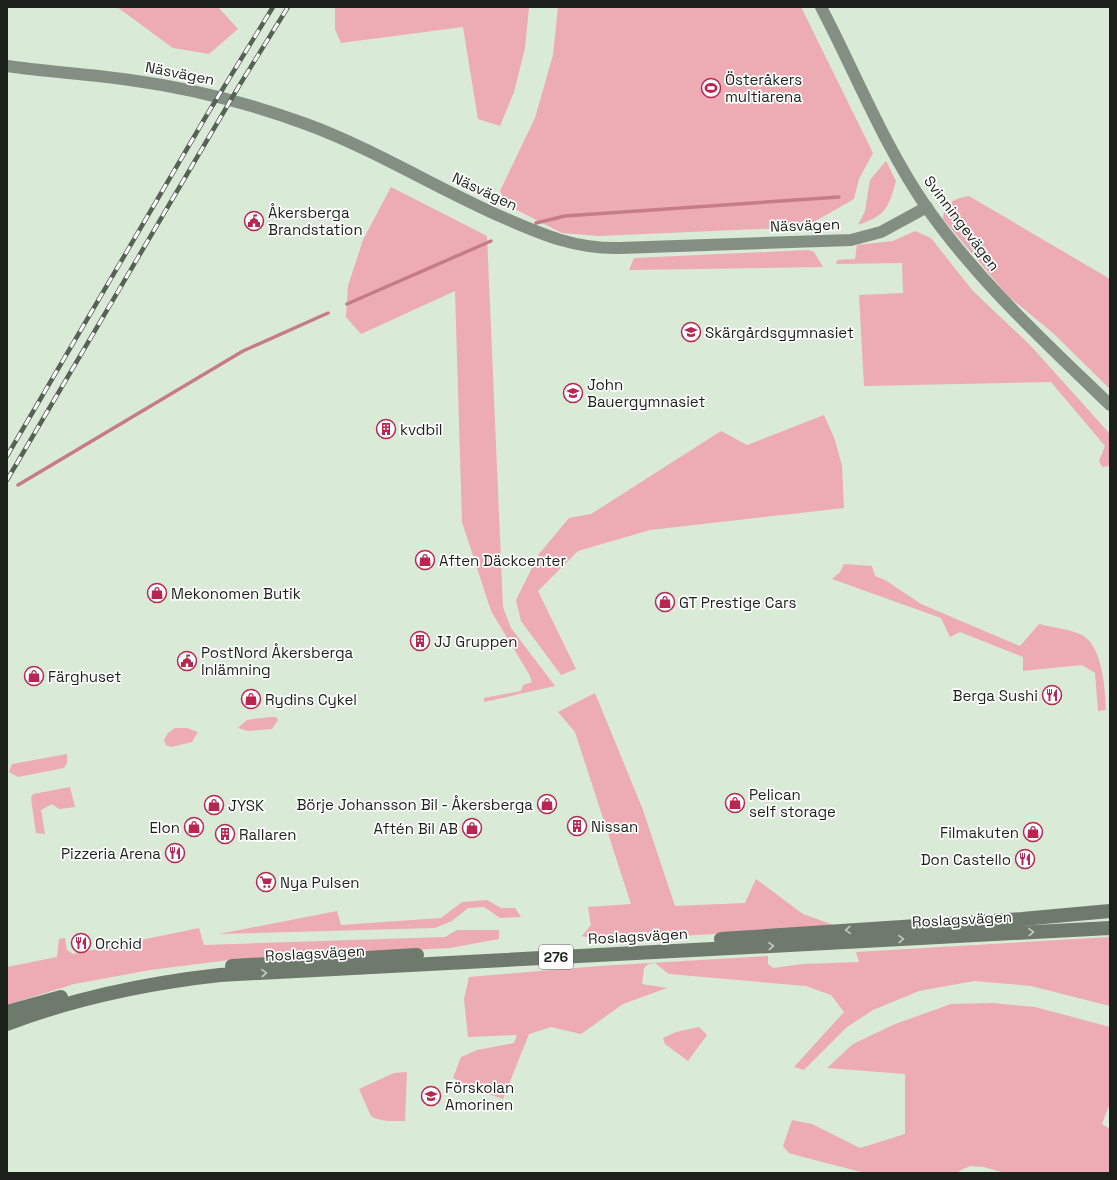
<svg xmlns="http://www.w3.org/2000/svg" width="1117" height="1180" font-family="'Space Grotesk',sans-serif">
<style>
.green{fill:#edabb4}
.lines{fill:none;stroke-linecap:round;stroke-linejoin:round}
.stream{stroke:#c67c88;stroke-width:3.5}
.secondary{stroke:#848f83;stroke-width:12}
.primary{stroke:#6e7b6c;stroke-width:14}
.rail-casing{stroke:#576156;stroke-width:4.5}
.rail{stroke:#fff;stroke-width:3;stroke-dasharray:9;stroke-linecap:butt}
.oneway{stroke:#c5cac4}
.labels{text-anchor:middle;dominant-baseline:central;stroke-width:3.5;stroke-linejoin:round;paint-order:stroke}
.shield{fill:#fff;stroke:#5f645f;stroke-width:1}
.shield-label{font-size:14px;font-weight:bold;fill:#1b211a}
.street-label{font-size:15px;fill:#1b211a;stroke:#fff}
.poi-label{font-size:15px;fill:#1b211a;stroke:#fff;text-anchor:start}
</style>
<rect width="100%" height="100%" fill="#d9ead6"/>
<!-- green -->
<g class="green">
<path d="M 117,7 L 218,7 L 238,29 L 209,54 L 173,48 Z"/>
<path d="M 335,7 L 529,7 L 525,48 L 514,92 L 500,126 L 478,119 L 463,27 L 341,43 L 335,29 Z"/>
<path d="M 558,7 L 801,7 L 873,153 L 859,179 L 854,199 L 805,227 L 599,236 L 562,233 L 507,205 L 500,191 L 535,118 L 553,55 Z"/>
<path d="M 886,161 L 896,181 C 888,208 887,215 858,225 L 865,211 L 870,180 Z"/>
<path d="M 391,187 L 487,236 L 503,607 L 511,628 L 555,686 L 484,702 L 484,698 L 521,691 L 523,685 L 532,682 L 529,674 L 491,611 L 462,522 L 455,291 L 361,334 L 346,317 L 348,286 L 363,240 Z"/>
<path d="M 969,196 L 1110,279 L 1110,389 L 1053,333 L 1008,296 L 943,219 C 945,202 954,199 969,196 Z"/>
<path d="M 915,231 L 931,238 L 973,291 L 1030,345 L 1110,434 L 1110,466 L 1102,467 L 1099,461 L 1105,446 L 1051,382 L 864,386 L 859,295 L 903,293 L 902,263 L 836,264 L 837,260 L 855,259 L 857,245 L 893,241 Z"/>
<path d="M 809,250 L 814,252 L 823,267 L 629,270 L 634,258 Z"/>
<path d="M 824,415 L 835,440 L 842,466 L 844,508 L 650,530 L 578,551 L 538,591 L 576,669 L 561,675 L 521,621 L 516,600 L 539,554 L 569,518 L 591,514 L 721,431 L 747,445 Z"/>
<path d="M 844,564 L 872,566 L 875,576 L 885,580 L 921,604 L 1020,646 L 1039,624 C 1050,627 1073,630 1082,635 C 1103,647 1105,689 1106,710 L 1098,711 L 1095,673 L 1082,665 L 1023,671 L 1023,657 L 960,632 L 950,637 L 941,618 L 832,579 L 840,572 Z"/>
<path d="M 595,693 L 643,810 L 675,906 L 745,903 L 756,879 L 803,914 L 836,926 L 603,941 L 582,936 L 591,925 L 588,907 L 631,904 L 575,732 L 558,712 Z"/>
<path d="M 270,717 L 276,717 L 278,720 L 272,729 L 248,731 L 238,728 L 247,720 Z"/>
<path d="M 175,728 L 187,728 L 198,732 L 192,742 L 171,747 L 166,745 L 164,740 L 168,733 Z"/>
<path d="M 67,754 L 67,763 L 64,768 L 18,777 L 9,772 L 12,764 Z"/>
<path d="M 70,787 L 75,807 L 59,809 L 52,804 L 41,810 L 45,834 L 36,833 L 31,798 L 33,794 Z"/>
<path d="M 487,900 L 501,908 L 515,908 L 521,917 L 500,918 L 484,907 L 468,908 L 452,921 L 435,928 L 219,934 L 337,911 L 341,925 L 441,918 L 462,902 Z"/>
<path d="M 199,928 L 204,945 L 445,937 L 457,930 L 499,930 L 499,939 L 450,948 L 237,959 L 150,970 L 74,984 L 7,1005 L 7,967 L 57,957 L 59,939 L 65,938 L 67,950 L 73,954 Z"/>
<path d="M 1110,937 L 1110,1006 L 1031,986 L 974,981 L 919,991 L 873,1010 L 847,1027 L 804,1070 L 794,1067 L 844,1012 L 831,995 L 806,986 L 669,974 L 655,963 L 648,964 L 644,968 L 642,984 L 667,988 L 623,1004 L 581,1034 L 551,1027 L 529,1034 L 503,1099 L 474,1089 L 453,1078 L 461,1057 L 477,1050 L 514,1043 L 517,1035 L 468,1037 L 464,999 L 469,977 L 599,966 L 768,956 L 768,964 L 773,968 L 803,964 L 859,962 L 856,952 Z"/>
<path d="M 992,1003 L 1035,1007 L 1110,1027 L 1110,1103 L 1102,1124 L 1110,1129 L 1110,1169 L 1108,1173 L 1005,1173 L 984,1167 L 970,1166 L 955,1173 L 865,1173 L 799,1156 L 789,1153 L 783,1146 L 792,1120 L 812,1124 L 860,1148 L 905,1134 L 905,1074 L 827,1068 L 853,1044 L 895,1024 L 951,1004 Z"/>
<path d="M 699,1027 L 707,1035 L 688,1061 L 665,1044 L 663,1038 L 676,1032 Z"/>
<path d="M 407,1072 L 405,1121 C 394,1121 380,1122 371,1116 L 359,1089 L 394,1073 Z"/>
</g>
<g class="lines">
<!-- stream -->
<g class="stream">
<path d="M 536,223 L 565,216 L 839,197"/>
<path d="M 347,304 L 491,241"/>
<path d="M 18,485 L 243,351 L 328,313"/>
</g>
<!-- secondary -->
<g class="secondary">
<path d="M 821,7 C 856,74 884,146 927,208 C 979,282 1046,343 1110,405"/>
<path d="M 7,66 C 48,72 89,74 130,80 C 189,88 249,103 306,124 C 374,149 436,188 502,217 C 543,235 575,249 620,248 L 851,240 L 881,232 L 927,207"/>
</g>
<!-- primary -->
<g class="primary">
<path d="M 721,939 L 1022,919 L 1110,911"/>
<path d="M 232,966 L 417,955"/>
<path d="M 7,1012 L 61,997"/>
<path d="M 7,1024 C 75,998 148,983 220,975 L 1110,928"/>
</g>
<defs>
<g id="rail">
<path d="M 7,456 L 208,113 L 273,7"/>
<path d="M 7,480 L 239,86 L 288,7"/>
</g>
</defs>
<!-- rail casing -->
<use href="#rail" class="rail-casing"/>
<!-- rail -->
<use href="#rail" class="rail"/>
</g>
<!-- one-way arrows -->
<defs><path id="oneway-chevron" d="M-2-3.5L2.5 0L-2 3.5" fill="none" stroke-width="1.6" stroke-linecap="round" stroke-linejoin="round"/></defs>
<g class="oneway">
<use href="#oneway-chevron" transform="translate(848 930) rotate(176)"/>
<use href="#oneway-chevron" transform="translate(1031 932) rotate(-3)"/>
<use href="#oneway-chevron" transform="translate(901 939) rotate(-3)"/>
<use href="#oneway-chevron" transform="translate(771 946) rotate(-3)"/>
<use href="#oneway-chevron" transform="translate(264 973) rotate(-3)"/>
</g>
<!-- icons -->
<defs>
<symbol id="stadium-ring" viewBox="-11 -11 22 22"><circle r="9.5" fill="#fff" stroke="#b72751" stroke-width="1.5"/><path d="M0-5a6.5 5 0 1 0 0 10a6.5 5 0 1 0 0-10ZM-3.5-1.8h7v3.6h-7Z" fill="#b72751"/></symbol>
<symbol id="civic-ring" viewBox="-11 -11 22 22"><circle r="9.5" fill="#fff" stroke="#b72751" stroke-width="1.5"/><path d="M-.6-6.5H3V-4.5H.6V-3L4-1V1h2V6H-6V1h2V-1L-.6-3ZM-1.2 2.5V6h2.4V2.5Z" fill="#b72751"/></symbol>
<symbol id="school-ring" viewBox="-11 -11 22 22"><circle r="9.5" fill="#fff" stroke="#b72751" stroke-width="1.5"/><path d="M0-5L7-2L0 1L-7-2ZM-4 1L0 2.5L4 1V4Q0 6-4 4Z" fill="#b72751"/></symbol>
<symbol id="building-ring" viewBox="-11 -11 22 22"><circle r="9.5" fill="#fff" stroke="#b72751" stroke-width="1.5"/><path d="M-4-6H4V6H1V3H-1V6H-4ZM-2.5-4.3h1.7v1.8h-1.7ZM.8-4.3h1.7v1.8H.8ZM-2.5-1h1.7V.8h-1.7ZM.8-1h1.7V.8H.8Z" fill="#b72751"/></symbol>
<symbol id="shop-ring" viewBox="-11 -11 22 22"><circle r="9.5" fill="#fff" stroke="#b72751" stroke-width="1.5"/><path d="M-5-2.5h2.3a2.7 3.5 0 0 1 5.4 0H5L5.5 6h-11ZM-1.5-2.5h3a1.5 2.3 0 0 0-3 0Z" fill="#b72751"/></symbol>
<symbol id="restaurant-ring" viewBox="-11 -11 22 22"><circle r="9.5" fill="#fff" stroke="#b72751" stroke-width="1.5"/><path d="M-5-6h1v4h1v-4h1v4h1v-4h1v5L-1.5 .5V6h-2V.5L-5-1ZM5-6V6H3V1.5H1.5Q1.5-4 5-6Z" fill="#b72751"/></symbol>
<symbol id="supermarket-ring" viewBox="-11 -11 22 22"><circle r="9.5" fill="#fff" stroke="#b72751" stroke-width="1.5"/><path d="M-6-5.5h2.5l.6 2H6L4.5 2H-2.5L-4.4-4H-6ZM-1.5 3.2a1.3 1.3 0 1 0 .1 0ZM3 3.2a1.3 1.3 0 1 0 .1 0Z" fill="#b72751"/></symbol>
</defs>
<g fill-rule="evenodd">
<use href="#stadium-ring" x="700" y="77" width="22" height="22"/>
<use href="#civic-ring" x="243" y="210" width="22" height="22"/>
<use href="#school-ring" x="680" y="321" width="22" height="22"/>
<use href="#school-ring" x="562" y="382" width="22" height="22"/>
<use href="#building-ring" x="375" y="418" width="22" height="22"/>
<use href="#shop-ring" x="414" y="549" width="22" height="22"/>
<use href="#shop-ring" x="146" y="582" width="22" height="22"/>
<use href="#shop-ring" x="654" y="591" width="22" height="22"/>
<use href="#building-ring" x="409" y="630" width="22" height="22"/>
<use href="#civic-ring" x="176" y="650" width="22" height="22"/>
<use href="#shop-ring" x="23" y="665" width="22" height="22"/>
<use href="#restaurant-ring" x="1041" y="684" width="22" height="22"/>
<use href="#shop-ring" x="240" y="688" width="22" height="22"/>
<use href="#shop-ring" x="724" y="792" width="22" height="22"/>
<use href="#shop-ring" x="536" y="793" width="22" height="22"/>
<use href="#shop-ring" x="203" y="794" width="22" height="22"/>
<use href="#building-ring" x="566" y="815" width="22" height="22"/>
<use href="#shop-ring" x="183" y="816" width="22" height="22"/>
<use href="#shop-ring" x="461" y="817" width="22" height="22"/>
<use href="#shop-ring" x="1022" y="821" width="22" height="22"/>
<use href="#building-ring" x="214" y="823" width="22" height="22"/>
<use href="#restaurant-ring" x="164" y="842" width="22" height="22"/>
<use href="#restaurant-ring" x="1014" y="848" width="22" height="22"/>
<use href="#supermarket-ring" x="255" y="871" width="22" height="22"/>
<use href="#restaurant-ring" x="70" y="932" width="22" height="22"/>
<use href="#school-ring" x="420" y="1085" width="22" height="22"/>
</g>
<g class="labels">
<!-- shield labels -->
<rect class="shield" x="539" y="945" width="34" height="24" rx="3"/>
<g class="shield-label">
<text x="556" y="957">276</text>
</g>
<!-- street labels -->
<g class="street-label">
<text transform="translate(180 73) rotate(11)">Näsvägen</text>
<text transform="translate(485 191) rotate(25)">Näsvägen</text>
<text transform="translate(962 223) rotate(53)">Svinningevägen</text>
<text transform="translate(805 225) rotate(-2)">Näsvägen</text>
<text transform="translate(962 919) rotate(-3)">Roslagsvägen</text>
<text transform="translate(638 936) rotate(-3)">Roslagsvägen</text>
<text transform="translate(315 953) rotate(-3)">Roslagsvägen</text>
</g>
<!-- poi labels -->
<g class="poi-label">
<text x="725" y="79">Österåkers<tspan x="725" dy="17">multiarena</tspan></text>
<text x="268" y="212">Åkersberga<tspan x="268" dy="17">Brandstation</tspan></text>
<text x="705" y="332">Skärgårdsgymnasiet</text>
<text x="587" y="384">John<tspan x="587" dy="17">Bauergymnasiet</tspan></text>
<text x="400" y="429">kvdbil</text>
<text x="439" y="560">Aften Däckcenter</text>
<text x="171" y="593">Mekonomen Butik</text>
<text x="679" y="602">GT Prestige Cars</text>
<text x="434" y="641">JJ Gruppen</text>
<text x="201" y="652">PostNord Åkersberga<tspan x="201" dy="17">Inlämning</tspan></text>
<text x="48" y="676">Färghuset</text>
<text x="1038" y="695" text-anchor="end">Berga Sushi</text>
<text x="265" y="699">Rydins Cykel</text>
<text x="749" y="794">Pelican<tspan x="749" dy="17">self storage</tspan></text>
<text x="533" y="804" text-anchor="end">Börje Johansson Bil - Åkersberga</text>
<text x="228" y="805">JYSK</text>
<text x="591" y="826">Nissan</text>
<text x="180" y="827" text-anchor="end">Elon</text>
<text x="458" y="828" text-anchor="end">Aftén Bil AB</text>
<text x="1019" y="832" text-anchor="end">Filmakuten</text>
<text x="239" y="834">Rallaren</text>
<text x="161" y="853" text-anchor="end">Pizzeria Arena</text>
<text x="1011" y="859" text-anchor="end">Don Castello</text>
<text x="280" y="882">Nya Pulsen</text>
<text x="95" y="943">Orchid</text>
<text x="445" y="1087">Förskolan<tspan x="445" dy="17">Amorinen</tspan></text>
</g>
</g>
<!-- border -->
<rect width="1117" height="1180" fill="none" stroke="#1b211a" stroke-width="16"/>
</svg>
